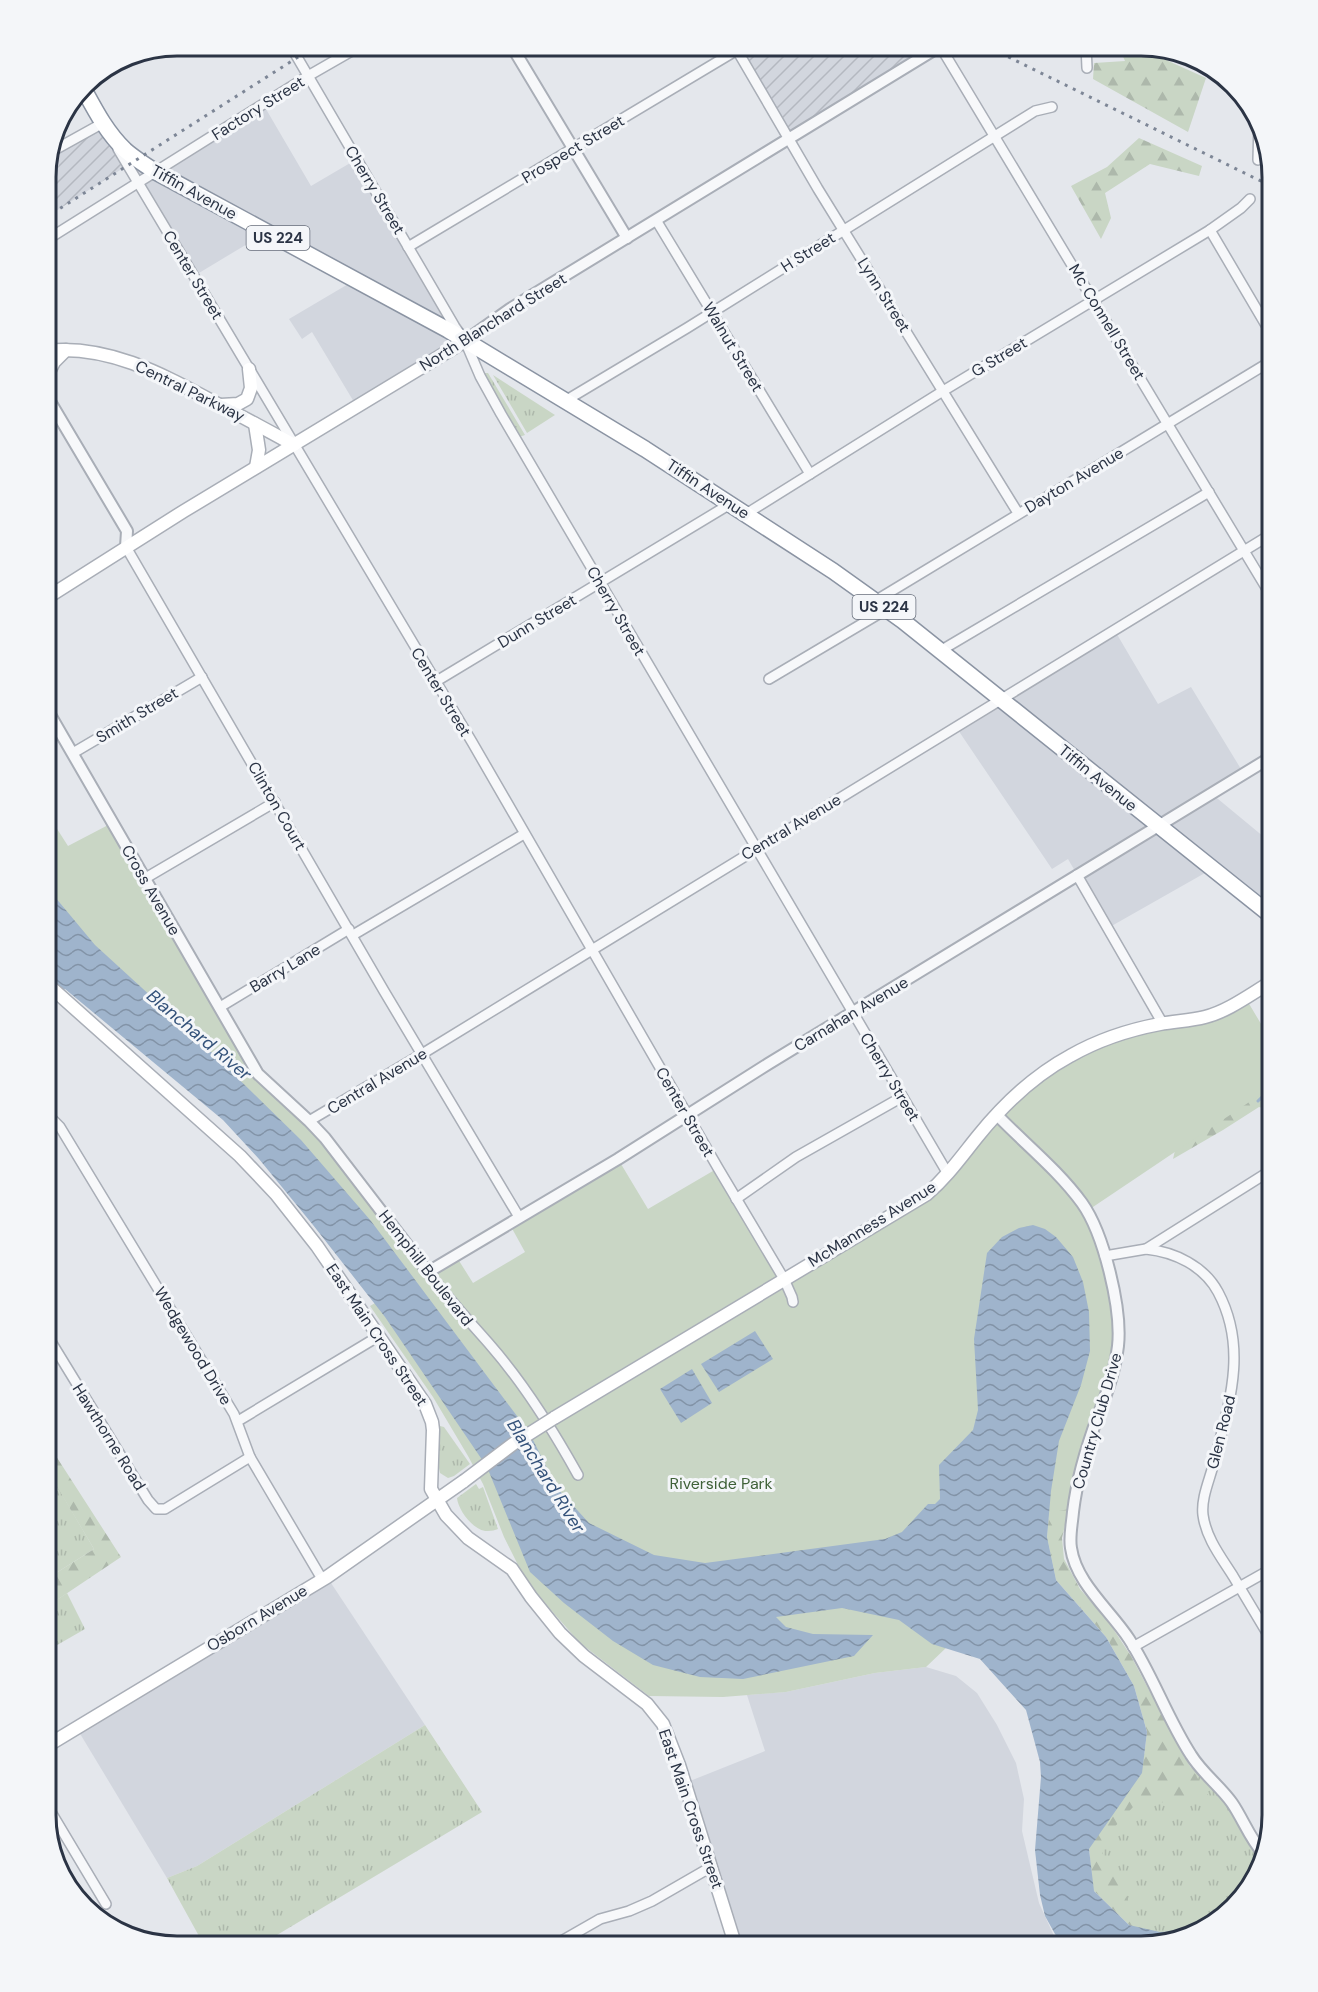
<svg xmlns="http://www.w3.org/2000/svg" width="1318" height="1992" font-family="'DM Sans',sans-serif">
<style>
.built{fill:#d2d6de}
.industrial{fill:url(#industrial-furrows)}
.grass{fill:url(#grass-tufts)}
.forest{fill:url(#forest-firs)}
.park{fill:#c9d6c5}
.water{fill:url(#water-waves)}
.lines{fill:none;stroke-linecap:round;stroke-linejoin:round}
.stream{stroke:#9fb4cc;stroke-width:3}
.minor-casing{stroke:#a9aeb7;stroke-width:12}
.tertiary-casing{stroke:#a9aeb7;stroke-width:14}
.secondary-casing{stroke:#a9aeb7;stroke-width:15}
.trunk-casing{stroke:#8b94a3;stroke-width:18}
.minor{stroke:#f7f8fa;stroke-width:9}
.tertiary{stroke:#f7f8fa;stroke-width:10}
.secondary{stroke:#fff;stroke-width:12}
.trunk{stroke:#fff;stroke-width:15}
.rail{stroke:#7d8696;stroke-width:3;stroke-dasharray:3 6;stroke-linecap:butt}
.secondary-bridge-casing{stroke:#a9aeb7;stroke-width:15;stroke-linecap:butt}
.secondary-bridge{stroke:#fff;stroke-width:12}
.labels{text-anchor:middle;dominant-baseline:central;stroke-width:6;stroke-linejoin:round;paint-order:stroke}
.shield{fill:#f4f6f9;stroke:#676e7b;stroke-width:1.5}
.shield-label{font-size:15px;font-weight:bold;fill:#2b3445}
.street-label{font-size:16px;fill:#2b3445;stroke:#f4f6f9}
.park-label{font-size:16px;fill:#3f6138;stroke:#f4f6f9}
.water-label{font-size:18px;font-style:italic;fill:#34527a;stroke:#f4f6f9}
.rim{fill:none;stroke:#2b3445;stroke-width:3}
</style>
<defs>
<pattern id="industrial-furrows" width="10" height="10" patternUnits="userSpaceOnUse" patternTransform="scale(1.5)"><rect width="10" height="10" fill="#d2d6de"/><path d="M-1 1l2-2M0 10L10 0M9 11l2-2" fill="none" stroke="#b4b8c0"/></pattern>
<pattern id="grass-tufts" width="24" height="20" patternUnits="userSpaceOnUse" patternTransform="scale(1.5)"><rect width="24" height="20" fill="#c9d6c5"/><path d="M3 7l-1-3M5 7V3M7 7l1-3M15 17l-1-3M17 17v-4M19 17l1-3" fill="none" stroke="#adb8ab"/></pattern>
<pattern id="forest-firs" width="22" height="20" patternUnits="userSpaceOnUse" patternTransform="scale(1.5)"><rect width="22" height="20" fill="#c9d6c5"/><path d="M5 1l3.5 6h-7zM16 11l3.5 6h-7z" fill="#adb8ab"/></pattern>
<pattern id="water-waves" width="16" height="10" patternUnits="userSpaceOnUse" patternTransform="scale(1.5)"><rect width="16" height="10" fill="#9fb4cc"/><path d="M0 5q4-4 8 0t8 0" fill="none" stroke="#8293a7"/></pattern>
</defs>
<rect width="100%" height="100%" fill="#e4e7ec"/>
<!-- built -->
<g class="built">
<path d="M 263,104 L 311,186 L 357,159 L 465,341 L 357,407 L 312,332 L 302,339 L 289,319 L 355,280 L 267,232 L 194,276 L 117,141 L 156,172 Z"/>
<path d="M 1115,631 L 1158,704 L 1191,687 L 1244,774 L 1212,794 L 1264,837 L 1273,832 L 1273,918 L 1212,869 L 1108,928 L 1068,859 L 1052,869 L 956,727 Z"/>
<path d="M 327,1577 L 425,1725 L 197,1866 L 167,1878 L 76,1727 Z"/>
<path d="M 926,1667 L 956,1676 L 977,1693 L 997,1725 L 1016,1763 L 1024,1799 L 1022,1831 L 1039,1903 L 1059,1947 L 736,1947 L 685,1783 L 765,1751 L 747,1695 L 786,1692 L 875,1673 Z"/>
</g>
<!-- industrial -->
<g class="industrial">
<path d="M 734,45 L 942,45 L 789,139 Z"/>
<path d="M 103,123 L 128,165 L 45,218 L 45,168 L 49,153 Z"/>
</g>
<!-- grass -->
<g class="grass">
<path d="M 485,373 L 488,373 L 525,435 L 519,437 L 484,374 Z"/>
<path d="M 493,375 L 555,415 L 527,433 Z"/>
<path d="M 440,1426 L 444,1427 L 470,1464 L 454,1476 L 448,1478 L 440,1473 L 439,1468 L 438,1429 Z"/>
<path d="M 53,1479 L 94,1549 L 45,1580 L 45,1484 Z"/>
<path d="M 476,1484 L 479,1489 L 483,1487 L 498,1529 C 495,1530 492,1531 488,1531 C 474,1532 458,1510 457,1498 Z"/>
<path d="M 67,1593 L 85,1629 L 45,1652 L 45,1608 Z"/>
<path d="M 425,1725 L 482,1812 L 257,1947 L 205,1947 L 167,1878 L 197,1866 Z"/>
<path d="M 1103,1741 L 1204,1772 L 1263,1853 L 1255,1882 L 1207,1930 L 1142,1947 L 1075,1811 Z"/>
</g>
<!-- forest -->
<g class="forest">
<path d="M 1118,45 L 1153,46 L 1155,55 L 1206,78 L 1188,132 L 1093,79 L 1094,63 L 1125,61 Z"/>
<path d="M 1139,138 L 1202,166 L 1199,176 L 1150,164 L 1105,193 L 1111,218 L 1101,239 L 1071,186 L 1107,167 Z"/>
<path d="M 1273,1069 L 1273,1136 L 1266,1134 L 1268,1109 L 1259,1107 L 1223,1130 L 1173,1159 L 1176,1146 Z"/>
<path d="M 45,1439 L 121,1557 L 45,1608 L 45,1580 L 94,1549 L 53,1480 L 45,1484 Z"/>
<path d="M 1071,1500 L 1062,1538 L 1064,1559 L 1080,1589 L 1108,1621 L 1131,1656 L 1185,1758 L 1208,1795 L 1133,1807 L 1110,1832 L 1102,1853 L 1120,1879 L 1138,1927 L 1129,1925 L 1093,1890 L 1089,1848 L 1142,1773 L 1147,1732 L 1134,1686 L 1106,1637 L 1056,1580 L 1047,1537 L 1049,1513 Z"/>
</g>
<!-- park -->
<path class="park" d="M 45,810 L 68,846 L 112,823 L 258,1074 L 309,1121 L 428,1272 L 456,1256 L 473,1283 L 525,1252 L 509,1223 L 618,1159 L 648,1209 L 718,1168 L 784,1279 L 927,1194 L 1017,1093 L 1090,1046 L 1205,1017 L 1245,997 L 1273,1044 L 1273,1086 L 1087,1211 L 1102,1248 L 1118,1345 L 1074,1508 L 1049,1513 L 1047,1537 L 1056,1580 L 991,1605 L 926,1667 L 875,1673 L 786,1692 L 723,1697 L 649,1696 L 580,1643 L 536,1593 L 518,1565 L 504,1537 L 483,1484 L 468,1456 L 433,1397 L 370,1306 L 394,1292 L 45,924 Z"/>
<!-- water -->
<g class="water">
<path d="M 45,885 L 95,945 L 200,1041 L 301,1140 L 371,1221 L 529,1432 L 557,1488 L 589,1523 L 654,1555 L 705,1563 L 885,1539 L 902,1532 L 928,1504 L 935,1504 L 940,1499 L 939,1465 L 973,1430 L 978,1410 L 974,1339 L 987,1253 L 1002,1237 L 1019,1228 L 1033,1225 L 1045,1229 L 1056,1237 L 1073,1257 L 1083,1282 L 1089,1312 L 1090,1351 L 1081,1385 L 1059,1441 L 1051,1491 L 1047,1537 L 1056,1580 L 1106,1637 L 1134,1686 L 1147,1732 L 1142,1773 L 1089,1849 L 1094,1891 L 1129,1925 L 1160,1932 L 1194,1930 L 1210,1927 L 1207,1930 L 1142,1947 L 1066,1947 L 1055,1934 L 1045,1916 L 1040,1895 L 1035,1850 L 1041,1777 L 1040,1762 L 1026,1710 L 980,1659 L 932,1644 L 899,1620 L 842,1608 L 776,1617 L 786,1627 L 813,1634 L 873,1635 L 854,1656 L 743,1679 L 700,1677 L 653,1665 L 613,1641 L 564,1603 L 530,1572 L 487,1467 L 385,1317 L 313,1225 L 259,1159 L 223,1120 L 65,989 L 53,1000 L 45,994 Z"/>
<path d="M 755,1331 L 773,1359 L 719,1392 L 701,1364 Z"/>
<path d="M 692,1369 L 712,1403 L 681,1423 L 660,1389 Z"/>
</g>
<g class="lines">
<!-- stream -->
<path class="stream" d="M 1258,1101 L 1263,1096 L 1273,1095"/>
<defs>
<g id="minor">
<path d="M 290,45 L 455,327 L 465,341 L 480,376 L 501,414 L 948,1174"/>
<path d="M 734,45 L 818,189 L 1018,513"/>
<path d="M 1086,45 L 1087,68"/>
<path d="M 940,46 L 1273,599"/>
<path d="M 118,149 L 472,742 L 718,1168 L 784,1279 L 792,1297 L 793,1302"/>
<path d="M 49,153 L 103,123 L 105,126"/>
<path d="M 1258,160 L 1259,122"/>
<path d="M 656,220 L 810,474"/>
<path d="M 1210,230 L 1273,337"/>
<path d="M 45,241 L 308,76 L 362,45"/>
<path d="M 408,247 L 737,50"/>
<path d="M 565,401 L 687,328 L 1035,111 L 1052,107"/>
<path d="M 746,514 L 943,391 L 1210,230 L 1241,208 L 1250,199"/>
<path d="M 126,547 L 384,991 L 519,1217"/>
<path d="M 875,601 L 1273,360"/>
<path d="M 940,651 L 1209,492"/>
<path d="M 769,679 L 887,609"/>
<path d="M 435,682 L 730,504"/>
<path d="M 73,753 L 202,677"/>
<path d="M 1077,875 L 1163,1024"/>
<path d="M 144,879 L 275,802"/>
<path d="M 353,935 L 524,834"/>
<path d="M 220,1007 L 349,929"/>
<path d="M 45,1119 L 53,1120 L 60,1127 L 234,1414 L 250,1457 L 322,1579"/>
<path d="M 309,1121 L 422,1054 L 1273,533"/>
<path d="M 736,1199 L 796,1157 L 902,1097"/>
<path d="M 1146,1249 C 1175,1252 1204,1266 1218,1292 C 1249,1350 1228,1407 1213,1466 C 1209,1481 1201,1499 1203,1515 C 1206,1538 1221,1557 1233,1576 C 1246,1598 1260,1621 1273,1643"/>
<path d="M 1105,1256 L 1146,1249 L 1273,1169"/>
<path d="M 428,1272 C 448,1298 469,1321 491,1346 C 525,1385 553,1430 578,1475"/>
<path d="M 45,1332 L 148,1500 L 156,1509 L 165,1509 L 250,1457"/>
<path d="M 238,1421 L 379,1336"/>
<path d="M 1133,1647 L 1273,1568"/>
<path d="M 45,1802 L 106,1904"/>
<path d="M 551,1947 L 600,1919 L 629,1911 L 652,1901 L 711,1867"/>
</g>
<g id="tertiary">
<path d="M 511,45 L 627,238"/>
<path d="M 465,341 L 510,309 L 942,45"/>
<path d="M 45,393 L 127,531 L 126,547"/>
<path d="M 45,706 L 258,1074 L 309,1121 L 325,1138 L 428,1272 L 618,1159 L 768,1064 L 1273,756"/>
<path d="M 997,1115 C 1025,1144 1058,1170 1082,1203 C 1104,1234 1122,1309 1118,1346 C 1115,1371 1107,1393 1098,1416 C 1086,1448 1077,1478 1073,1512 C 1072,1524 1069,1537 1071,1548 C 1076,1583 1110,1610 1129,1639 C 1153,1676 1167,1718 1191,1755 C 1202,1773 1220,1786 1232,1803 C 1243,1819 1250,1839 1263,1853"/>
</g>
<g id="secondary">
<path d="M 45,351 C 106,344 160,373 212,401 C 239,415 267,430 294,445"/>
<path d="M 45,380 L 54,362 L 66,350"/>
<path d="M 221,405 L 238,404 L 247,399 L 251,388 L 249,369"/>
<path d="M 255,424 L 259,450 L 256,467"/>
<path d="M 45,599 L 184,511 L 465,341"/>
<path d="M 45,982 L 240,1156 L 276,1194 L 317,1246 L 425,1404 L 432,1422 L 433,1430 L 431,1489 L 446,1515 L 468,1538 L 512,1569 L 531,1597 L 560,1633 L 584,1656 L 647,1704 L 663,1724 L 679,1765 L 736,1947"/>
<path d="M 554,1418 L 927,1194 C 947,1177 961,1157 978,1136 C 1004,1104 1033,1076 1070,1056 C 1098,1040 1128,1030 1160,1024 C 1175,1021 1190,1021 1205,1017 C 1229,1011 1252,993 1273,981"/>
<path d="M 45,1747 L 327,1577 L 464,1481"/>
</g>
<path id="trunk" d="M 82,86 C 94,108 106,132 125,150 C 134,158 145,165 156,172 L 448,330 L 645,449 L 833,571 L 903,621 L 1273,917"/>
</defs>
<!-- minor casing -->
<use href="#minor" class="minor-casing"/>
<!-- tertiary casing -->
<use href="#tertiary" class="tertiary-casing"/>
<!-- secondary casing -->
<use href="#secondary" class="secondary-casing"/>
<!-- trunk casing -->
<use href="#trunk" class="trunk-casing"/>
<!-- minor -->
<use href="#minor" class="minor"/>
<!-- tertiary -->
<use href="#tertiary" class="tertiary"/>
<!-- secondary -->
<use href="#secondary" class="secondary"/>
<!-- trunk -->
<use href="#trunk" class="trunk"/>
<!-- rail -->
<g class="rail">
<path d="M 984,45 L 1273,187"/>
<path d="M 45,218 L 317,45"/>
</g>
<defs>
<path id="secondary-bridge" d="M 464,1481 L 513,1444 L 554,1418"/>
</defs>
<!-- secondary-bridge casing -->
<use href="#secondary-bridge" class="secondary-bridge-casing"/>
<!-- secondary-bridge -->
<use href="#secondary-bridge" class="secondary-bridge"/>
</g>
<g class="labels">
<!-- shield labels -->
<g class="shield">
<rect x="246.5" y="226" width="63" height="24" rx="4.5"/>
<rect x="852.5" y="595" width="63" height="24" rx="4.5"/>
</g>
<g class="shield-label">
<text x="278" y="238">US 224</text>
<text x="884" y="607">US 224</text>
</g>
<!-- street labels -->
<g class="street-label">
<text transform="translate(258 108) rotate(-32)">Factory Street</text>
<text transform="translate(573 149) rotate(-31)">Prospect Street</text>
<text transform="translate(375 190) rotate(59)">Cherry Street</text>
<text transform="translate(194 192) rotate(29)">Tiffin Avenue</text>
<text transform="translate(808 252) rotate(-32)">H Street</text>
<text transform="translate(193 275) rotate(59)">Center Street</text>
<text transform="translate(884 295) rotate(58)">Lynn Street</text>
<text transform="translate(493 322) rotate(-32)">North Blanchard Street</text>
<text transform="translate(1107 322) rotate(59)">Mc Connell Street</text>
<text transform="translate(733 347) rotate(59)">Walnut Street</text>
<text transform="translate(999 357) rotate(-31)">G Street</text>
<text transform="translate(190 391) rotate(26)">Central Parkway</text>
<text transform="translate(1074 480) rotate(-31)">Dayton Avenue</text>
<text transform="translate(708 489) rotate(33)">Tiffin Avenue</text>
<text transform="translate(616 611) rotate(60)">Cherry Street</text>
<text transform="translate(537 621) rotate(-31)">Dunn Street</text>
<text transform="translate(441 692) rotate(59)">Center Street</text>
<text transform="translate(137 715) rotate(-31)">Smith Street</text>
<text transform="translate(1098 778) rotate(39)">Tiffin Avenue</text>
<text transform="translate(277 806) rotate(60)">Clinton Court</text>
<text transform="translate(791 827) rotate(-31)">Central Avenue</text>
<text transform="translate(151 890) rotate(60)">Cross Avenue</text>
<text transform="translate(285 968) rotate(-31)">Barry Lane</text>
<text transform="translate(851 1014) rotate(-31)">Carnahan Avenue</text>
<text transform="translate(890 1077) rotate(59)">Cherry Street</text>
<text transform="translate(377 1081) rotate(-31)">Central Avenue</text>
<text transform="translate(685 1112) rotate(60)">Center Street</text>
<text transform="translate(872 1224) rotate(-32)">McManness Avenue</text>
<text transform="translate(426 1268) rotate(52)">Hemphill Boulevard</text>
<text transform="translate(377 1335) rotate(56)">East Main Cross Street</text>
<text transform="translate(193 1346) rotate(59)">Wedgewood Drive</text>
<text transform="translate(1097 1421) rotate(-74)">Country Club Drive</text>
<text transform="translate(1221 1432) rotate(-76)">Glen Road</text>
<text transform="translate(109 1437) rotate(58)">Hawthorne Road</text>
<text transform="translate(257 1618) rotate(-31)">Osborn Avenue</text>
<text transform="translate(691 1809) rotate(71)">East Main Cross Street</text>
</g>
<!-- park labels -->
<g class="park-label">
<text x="721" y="1483">Riverside Park</text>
</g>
<!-- water labels -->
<g class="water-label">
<text transform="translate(199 1035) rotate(40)">Blanchard River</text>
<text transform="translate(546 1476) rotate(58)">Blanchard River</text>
</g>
</g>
<!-- crop -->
<path d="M0 0H1318V1992H0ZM177 56H1141A121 121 0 0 1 1262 177V1815A121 121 0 0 1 1141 1936H177A121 121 0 0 1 56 1815V177A121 121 0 0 1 177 56Z" fill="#f4f6f9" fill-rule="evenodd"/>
<path class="rim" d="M177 56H1141A121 121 0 0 1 1262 177V1815A121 121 0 0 1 1141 1936H177A121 121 0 0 1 56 1815V177A121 121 0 0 1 177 56Z"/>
</svg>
